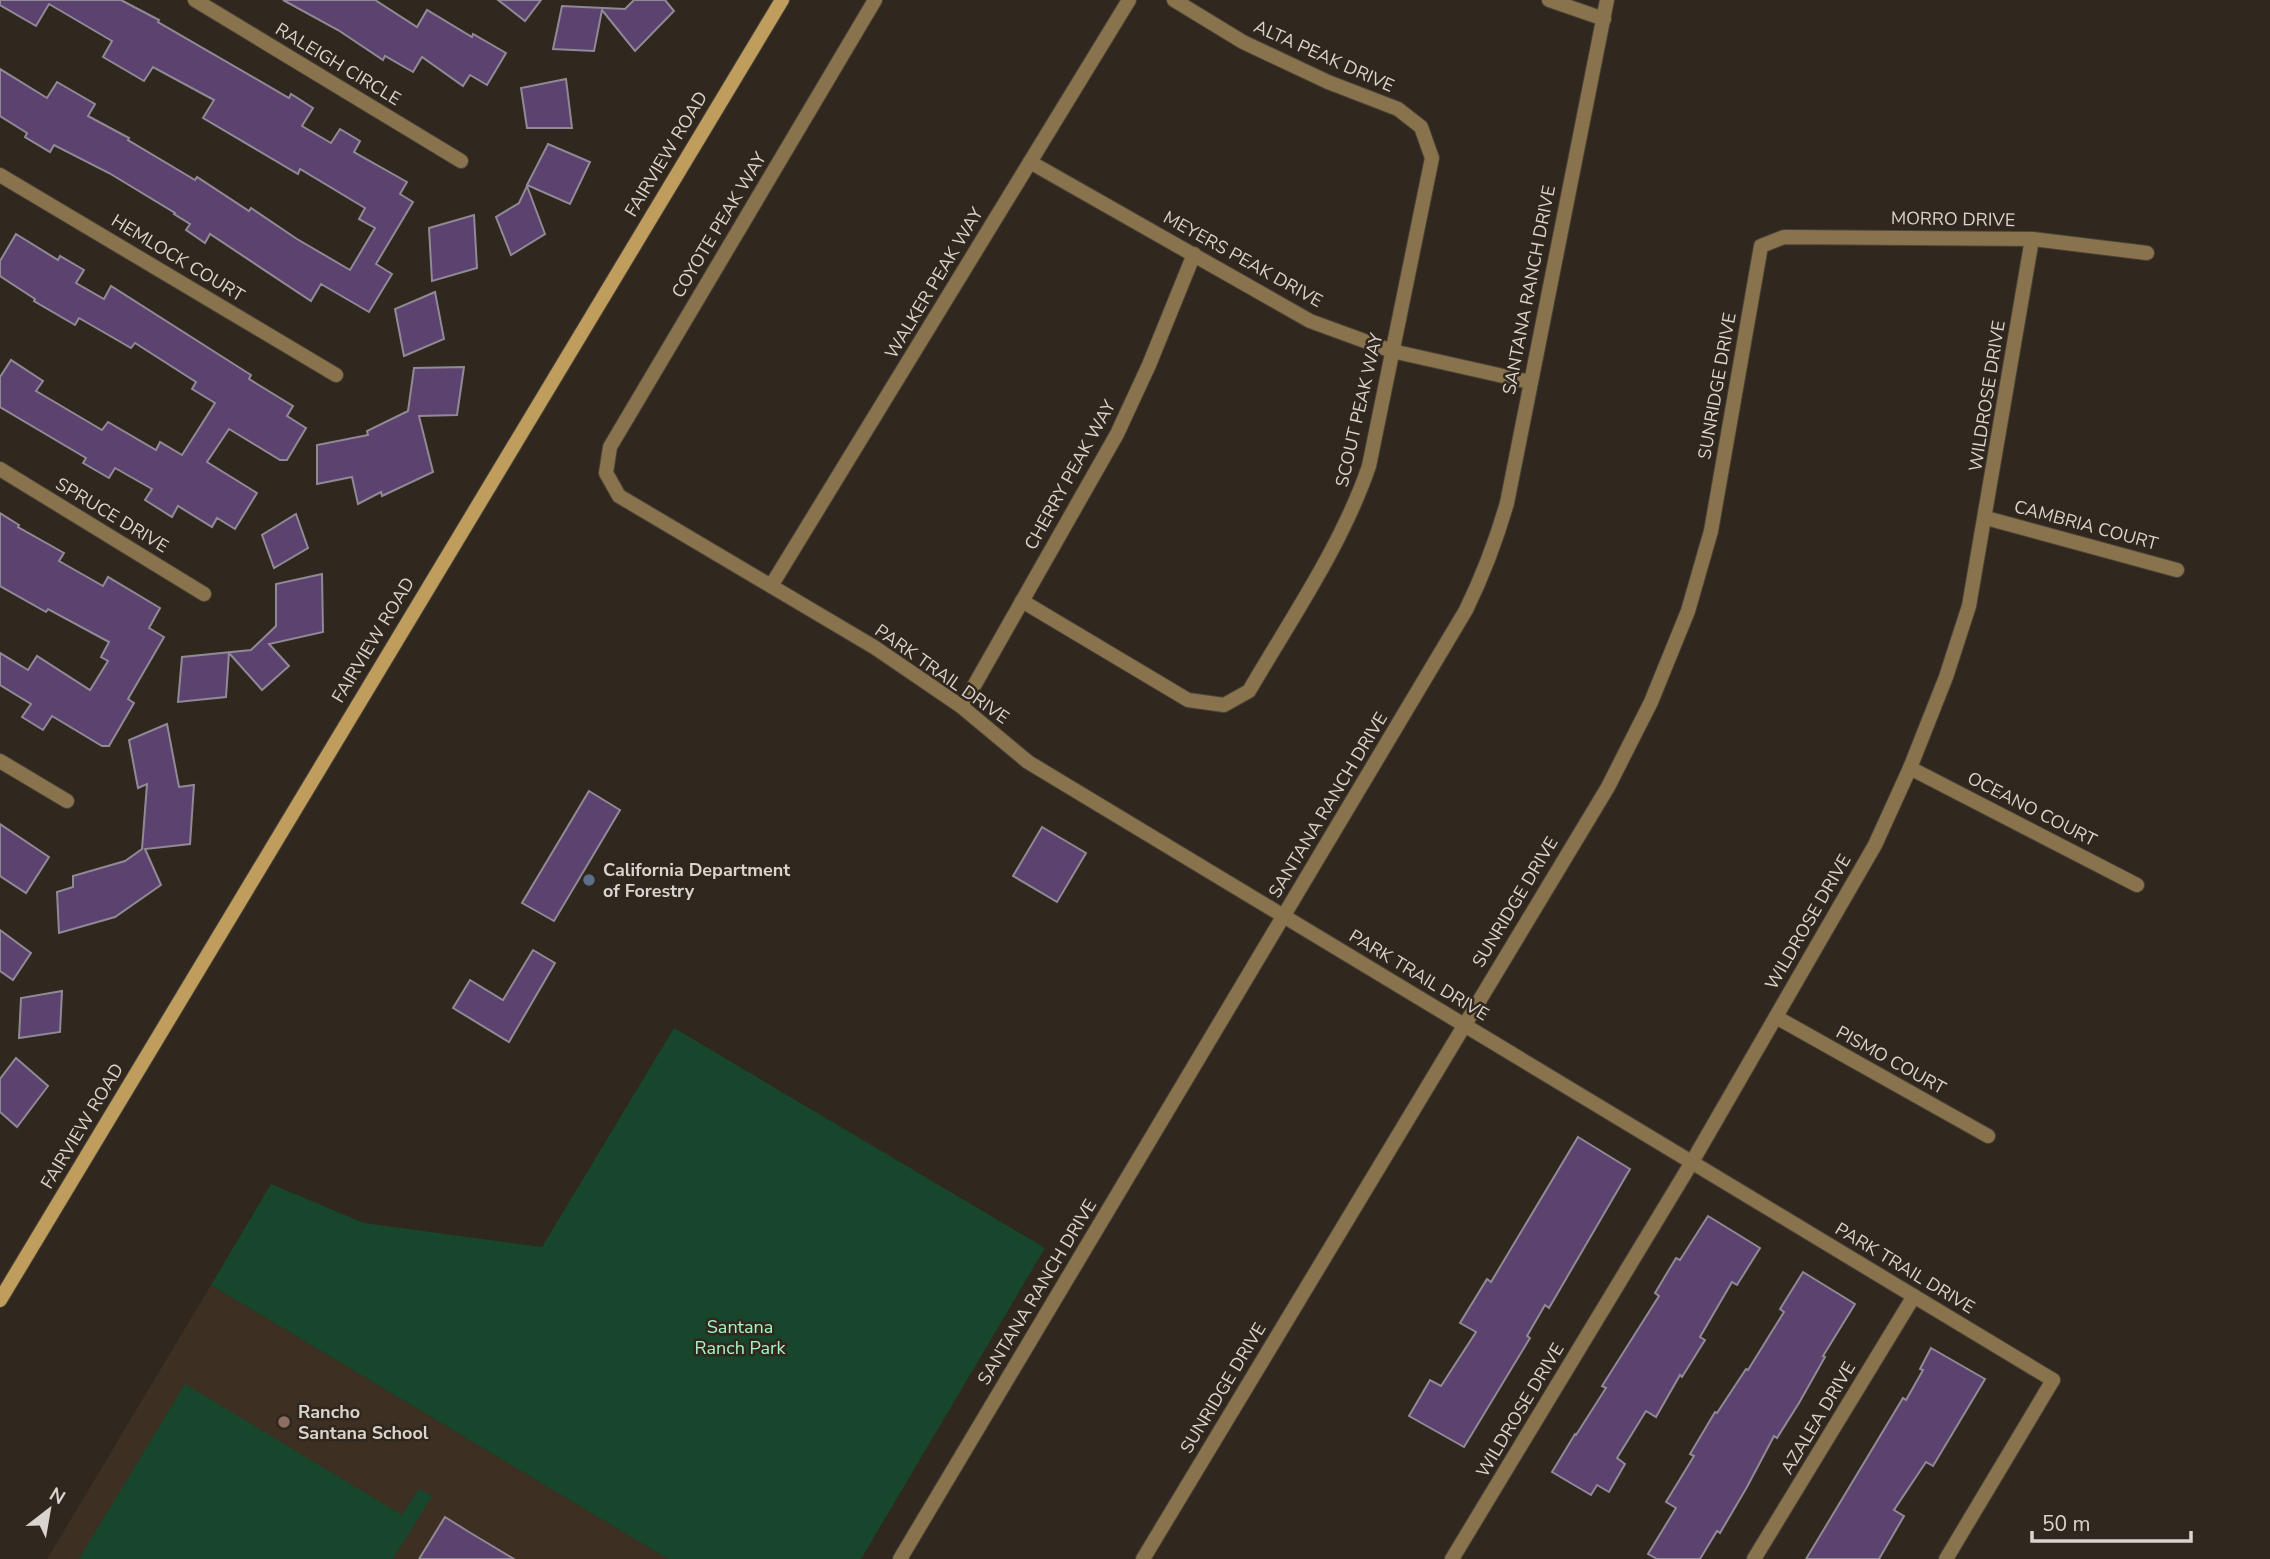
<svg xmlns="http://www.w3.org/2000/svg" width="2270" height="1559" font-family="'Nunito Sans',sans-serif">
<style>
.built{fill:#3d2f21}
.green{fill:#17462d}
.building{fill:#5c436f;stroke:#908996;stroke-width:2}
.lines{fill:none;stroke-linecap:round;stroke-linejoin:round}
.minor-casing{stroke:#4b433a;stroke-width:16}
.tertiary-casing{stroke:#4b433a;stroke-width:16}
.secondary-casing{stroke:#4b433a;stroke-width:16}
.minor{stroke:#88734c;stroke-width:14}
.tertiary{stroke:#88734c;stroke-width:14}
.secondary{stroke:#bf9d5c;stroke-width:14}
.service-dot{fill:#5c6f8a;stroke:#30271e;stroke-width:2.5}
.education-dot{fill:#8d6e63;stroke:#30271e;stroke-width:2.5}
.labels{text-anchor:middle;dominant-baseline:central;stroke-width:5;stroke-linejoin:round;paint-order:stroke}
.street-label{font-size:18px;fill:#dad4ce;stroke:#30271e}
.poi-label{font-size:18px;font-weight:bold;fill:#dad4ce;stroke:#30271e;text-anchor:start}
.park-label{font-size:18px;fill:#a5f7c4;stroke:#30271e}
</style>
<rect width="100%" height="100%" fill="#30271e"/>
<!-- built -->
<path class="built" d="M 211,1285 L 668,1559 L 47,1559 Z"/>
<!-- green -->
<g class="green">
<path d="M 674,1028 L 1045,1248 L 861,1559 L 668,1559 L 211,1285 L 271,1184 L 364,1223 L 542,1247 Z"/>
<path d="M 185,1384 L 402,1515 L 419,1489 L 432,1496 L 393,1559 L 79,1559 Z"/>
</g>
<!-- building -->
<g class="building">
<path d="M 0,0 L 121,0 L 159,20 L 158,22 L 289,98 L 291,94 L 313,108 L 302,126 L 331,143 L 340,129 L 360,141 L 354,152 L 407,182 L 400,194 L 413,202 L 376,264 L 392,274 L 369,312 L 321,284 L 311,301 L 210,234 L 205,243 L 186,230 L 190,224 L 174,214 L 175,213 L 109,173 L 54,145 L 50,152 L 25,137 L 27,133 L 0,116 L 0,69 L 47,98 L 57,82 L 95,104 L 88,116 L 129,138 L 128,140 L 195,180 L 197,177 L 249,211 L 251,208 L 297,239 L 350,270 L 375,228 L 359,219 L 365,208 L 300,169 L 298,174 L 203,118 L 214,100 L 153,67 L 144,81 L 103,57 L 112,41 L 49,4 L 36,26 L 0,5 Z"/>
<path d="M 283,0 L 375,0 L 417,27 L 427,10 L 472,37 L 473,34 L 506,53 L 487,85 L 470,75 L 463,86 L 422,57 L 413,72 L 385,56 L 383,60 L 338,30 Z"/>
<path d="M 498,0 L 541,0 L 525,21 Z"/>
<path d="M 634,0 L 665,0 L 674,11 L 635,51 L 602,10 L 594,51 L 553,49 L 562,6 L 625,9 Z"/>
<path d="M 566,79 L 572,128 L 527,128 L 521,88 Z"/>
<path d="M 548,144 L 590,162 L 570,204 L 527,185 Z"/>
<path d="M 527,186 L 545,234 L 511,255 L 496,217 L 519,203 Z"/>
<path d="M 474,215 L 477,268 L 432,281 L 429,228 Z"/>
<path d="M 16,234 L 58,260 L 60,256 L 84,270 L 76,283 L 104,299 L 111,286 L 251,375 L 249,379 L 293,406 L 287,416 L 306,428 L 287,460 L 280,460 L 229,429 L 207,462 L 257,493 L 235,529 L 217,518 L 212,527 L 178,506 L 172,517 L 145,500 L 152,489 L 115,468 L 109,478 L 83,463 L 86,458 L 0,407 L 0,377 L 11,360 L 43,381 L 36,391 L 102,430 L 108,422 L 156,450 L 160,442 L 182,455 L 215,403 L 192,389 L 196,382 L 135,343 L 131,348 L 79,318 L 75,325 L 34,301 L 35,299 L 0,276 L 0,261 Z"/>
<path d="M 435,292 L 444,339 L 404,356 L 395,309 Z"/>
<path d="M 464,367 L 457,415 L 419,416 L 433,472 L 382,496 L 381,492 L 358,504 L 352,477 L 317,484 L 317,445 L 368,435 L 367,431 L 408,411 L 414,368 Z"/>
<path d="M 0,513 L 19,525 L 18,527 L 64,553 L 59,561 L 103,586 L 108,577 L 160,608 L 149,628 L 164,637 L 128,699 L 134,703 L 109,746 L 102,746 L 52,716 L 43,730 L 22,717 L 31,704 L 0,685 L 0,653 L 28,670 L 37,656 L 90,690 L 108,661 L 101,657 L 109,642 L 48,609 L 46,612 L 0,586 Z"/>
<path d="M 296,514 L 308,548 L 274,568 L 262,535 Z"/>
<path d="M 322,574 L 323,632 L 269,644 L 289,666 L 262,690 L 229,653 L 226,697 L 178,702 L 182,657 L 251,650 L 276,626 L 276,584 Z"/>
<path d="M 167,724 L 179,787 L 194,785 L 190,844 L 145,849 L 161,885 L 115,917 L 59,933 L 57,892 L 73,887 L 73,876 L 125,861 L 142,849 L 147,784 L 138,788 L 129,740 Z"/>
<path d="M 589,791 L 620,810 L 554,921 L 522,903 Z"/>
<path d="M 0,824 L 49,857 L 26,893 L 0,876 Z"/>
<path d="M 1042,827 L 1086,853 L 1057,902 L 1013,876 Z"/>
<path d="M 0,930 L 31,953 L 13,980 L 0,971 Z"/>
<path d="M 533,950 L 555,963 L 509,1042 L 453,1008 L 470,980 L 503,1000 Z"/>
<path d="M 62,991 L 60,1032 L 19,1038 L 21,998 Z"/>
<path d="M 16,1058 L 48,1086 L 17,1127 L 0,1112 L 0,1079 Z"/>
<path d="M 1578,1137 L 1630,1169 L 1549,1308 L 1545,1305 L 1527,1336 L 1530,1338 L 1464,1447 L 1409,1416 L 1430,1380 L 1441,1386 L 1476,1332 L 1460,1323 L 1487,1279 L 1491,1282 Z"/>
<path d="M 1708,1216 L 1760,1248 L 1737,1285 L 1732,1282 L 1700,1337 L 1705,1340 L 1682,1377 L 1680,1375 L 1656,1417 L 1646,1411 L 1617,1458 L 1625,1464 L 1609,1492 L 1597,1485 L 1591,1495 L 1552,1472 L 1575,1434 L 1576,1435 L 1606,1388 L 1602,1386 L 1659,1296 L 1655,1293 L 1676,1258 L 1680,1260 Z"/>
<path d="M 1803,1272 L 1855,1304 L 1823,1356 L 1825,1357 L 1799,1403 L 1777,1438 L 1774,1436 L 1747,1487 L 1720,1533 L 1717,1531 L 1700,1559 L 1657,1559 L 1648,1554 L 1676,1508 L 1666,1502 L 1694,1456 L 1690,1454 L 1715,1412 L 1717,1413 L 1746,1369 L 1748,1370 L 1784,1312 L 1780,1309 Z"/>
<path d="M 1931,1348 L 1985,1379 L 1933,1466 L 1926,1462 L 1894,1510 L 1904,1516 L 1879,1559 L 1806,1559 L 1903,1398 L 1906,1400 L 1923,1370 L 1920,1369 Z"/>
<path d="M 445,1517 L 469,1532 L 514,1559 L 419,1559 Z"/>
</g>
<g class="lines">
<defs>
<g id="minor">
<path d="M 195,0 L 461,161"/>
<path d="M 875,0 L 610,447 L 606,473 L 619,496 L 874,647 L 962,707 L 1028,762 L 2053,1380"/>
<path d="M 1030,162 L 1310,321 L 1392,351 L 1530,382"/>
<path d="M 0,175 L 336,375"/>
<path d="M 0,469 L 204,594"/>
<path d="M 1986,518 L 2177,570"/>
<path d="M 771,586 L 1129,0"/>
<path d="M 1022,601 L 1188,700 L 1224,705 L 1249,691 C 1291,619 1342,545 1369,466 L 1432,158 L 1421,127 L 1398,109 L 1328,82 L 1243,42 L 1174,0"/>
<path d="M 962,707 L 1117,434 L 1149,365 L 1194,254"/>
<path d="M 0,761 L 67,801"/>
<path d="M 1910,768 L 2137,885"/>
<path d="M 1776,1017 L 1988,1136"/>
<path d="M 1143,1559 L 1608,787 L 1651,702 L 1688,611 L 1711,531 L 1761,246 L 1784,237 L 2032,239 L 2147,253"/>
<path d="M 1452,1559 L 1692,1162 L 1875,845 L 1910,768 L 1946,677 L 1969,606 L 2032,239"/>
<path d="M 1754,1559 L 1914,1296"/>
</g>
<g id="tertiary">
<path d="M 1549,0 L 1604,19"/>
<path d="M 900,1559 L 1466,610 C 1483,575 1496,541 1507,503 L 1607,0"/>
<path d="M 1946,1559 L 2053,1380"/>
</g>
<path id="secondary" d="M 0,1300 L 782,0"/>
</defs>
<!-- minor casing -->
<use href="#minor" class="minor-casing"/>
<!-- tertiary casing -->
<use href="#tertiary" class="tertiary-casing"/>
<!-- secondary casing -->
<use href="#secondary" class="secondary-casing"/>
<!-- minor -->
<use href="#minor" class="minor"/>
<!-- tertiary -->
<use href="#tertiary" class="tertiary"/>
<!-- secondary -->
<use href="#secondary" class="secondary"/>
</g>
<!-- markers -->
<circle class="service-dot" cx="589" cy="880" r="7"/>
<circle class="education-dot" cx="284" cy="1422" r="7"/>
<g class="labels">
<!-- street labels -->
<g class="street-label">
<text transform="translate(1324 56) rotate(24)">ALTA PEAK DRIVE</text>
<text transform="translate(338 64) rotate(31)">RALEIGH CIRCLE</text>
<text transform="translate(666 154) rotate(-59)">FAIRVIEW ROAD</text>
<text transform="translate(1953 219) rotate(1)">MORRO DRIVE</text>
<text transform="translate(719 225) rotate(-59)">COYOTE PEAK WAY</text>
<text transform="translate(178 258) rotate(31)">HEMLOCK COURT</text>
<text transform="translate(1243 259) rotate(29)">MEYERS PEAK DRIVE</text>
<text transform="translate(934 283) rotate(-59)">WALKER PEAK WAY</text>
<text transform="translate(1529 290) rotate(-79)">SANTANA RANCH DRIVE</text>
<text transform="translate(1717 386) rotate(-80)">SUNRIDGE DRIVE</text>
<text transform="translate(1987 396) rotate(-81)">WILDROSE DRIVE</text>
<text transform="translate(1359 410) rotate(-77)">SCOUT PEAK WAY</text>
<text transform="translate(1070 475) rotate(-61)">CHERRY PEAK WAY</text>
<text transform="translate(112 515) rotate(31)">SPRUCE DRIVE</text>
<text transform="translate(2086 525) rotate(15)">CAMBRIA COURT</text>
<text transform="translate(373 640) rotate(-59)">FAIRVIEW ROAD</text>
<text transform="translate(942 674) rotate(35)">PARK TRAIL DRIVE</text>
<text transform="translate(1328 805) rotate(-59)">SANTANA RANCH DRIVE</text>
<text transform="translate(2032 809) rotate(27)">OCEANO COURT</text>
<text transform="translate(1515 902) rotate(-59)">SUNRIDGE DRIVE</text>
<text transform="translate(1808 922) rotate(-60)">WILDROSE DRIVE</text>
<text transform="translate(1419 975) rotate(31)">PARK TRAIL DRIVE</text>
<text transform="translate(1891 1060) rotate(29)">PISMO COURT</text>
<text transform="translate(82 1126) rotate(-59)">FAIRVIEW ROAD</text>
<text transform="translate(1905 1268) rotate(31)">PARK TRAIL DRIVE</text>
<text transform="translate(1037 1292) rotate(-59)">SANTANA RANCH DRIVE</text>
<text transform="translate(1223 1388) rotate(-59)">SUNRIDGE DRIVE</text>
<text transform="translate(1520 1410) rotate(-59)">WILDROSE DRIVE</text>
<text transform="translate(1818 1418) rotate(-59)">AZALEA DRIVE</text>
</g>
<!-- poi labels -->
<g class="poi-label">
<text x="603" y="870">California Department<tspan x="603" dy="21">of Forestry</tspan></text>
<text x="298" y="1412">Rancho<tspan x="298" dy="21">Santana School</tspan></text>
</g>
<!-- park labels -->
<g class="park-label">
<text x="740" y="1327">Santana<tspan x="740" dy="21">Ranch Park</tspan></text>
</g>
</g>
<!-- north arrow -->
<g transform="translate(49 1510) rotate(31)" stroke="#30271e" stroke-width="5" paint-order="stroke">
<path d="M0-5L12 26L0 18L-12 26Z" fill="#dad4ce"/>
<text y="-10" font-size="19" font-weight="bold" text-anchor="middle" fill="#dad4ce">N</text>
</g>
<!-- scale -->
<path d="M2032 1531v10h159v-10" fill="none" stroke="#dad4ce" stroke-width="3.5"/>
<text x="2042" y="1531" font-size="21" fill="#dad4ce" stroke="#30271e" stroke-width="5" paint-order="stroke">50 m</text>
</svg>
